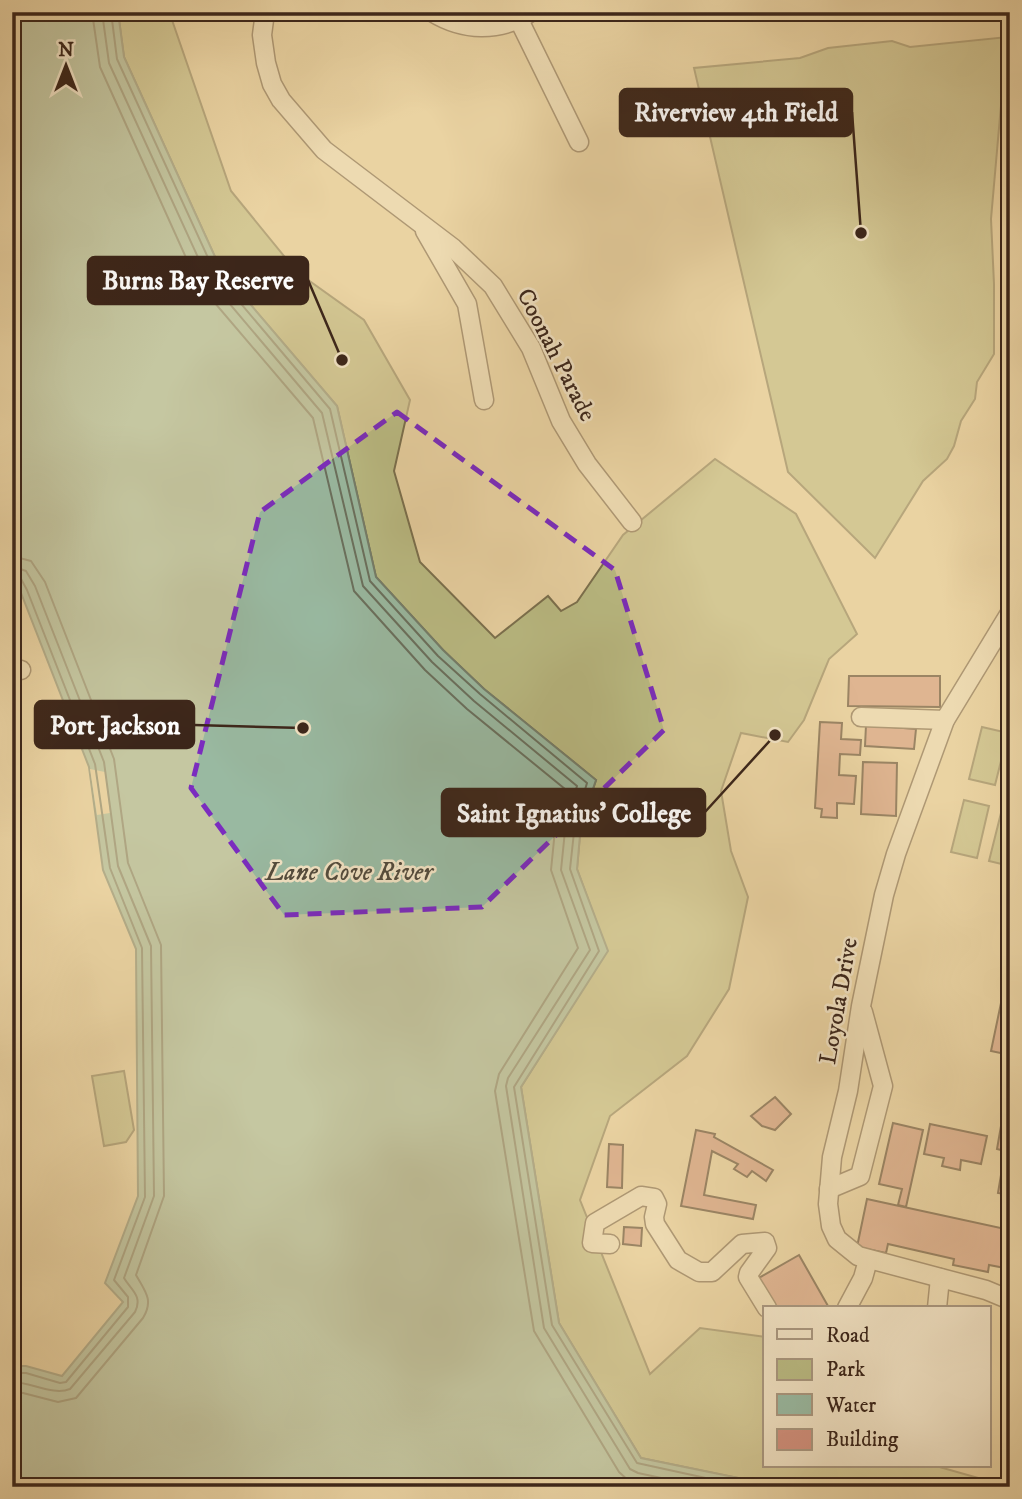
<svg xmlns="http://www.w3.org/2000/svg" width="1022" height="1499" font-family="'IM FELL DW Pica',serif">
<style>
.green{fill:#babb83;stroke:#7b704e;stroke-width:2}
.water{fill:#99b9a1;stroke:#747e6b;stroke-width:2}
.pier{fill:#ead3a3}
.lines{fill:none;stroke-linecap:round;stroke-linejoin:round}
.shore{stroke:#6a705e;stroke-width:2}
.building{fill:#d2907d;stroke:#3c261a;stroke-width:2}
.minor-casing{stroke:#68513c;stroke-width:21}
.minor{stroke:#f1e2c3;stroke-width:18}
.marked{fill:none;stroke:#7b2cbf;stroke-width:5;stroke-dasharray:14 9;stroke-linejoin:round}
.labels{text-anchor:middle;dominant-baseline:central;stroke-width:5;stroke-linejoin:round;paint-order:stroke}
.street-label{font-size:24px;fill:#3c261a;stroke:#f1e2c3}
.water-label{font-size:26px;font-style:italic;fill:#534b3c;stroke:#f1e2c3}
.leader{fill:none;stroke:#3c261a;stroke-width:2.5}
.callout-dot{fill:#3c261a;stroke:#f1e2c3;stroke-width:2.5}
.callout{fill:#3c261a;stroke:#3c261a;stroke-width:2.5}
.callout-label{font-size:26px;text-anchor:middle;font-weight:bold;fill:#fff}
</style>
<rect width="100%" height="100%" fill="#ead3a3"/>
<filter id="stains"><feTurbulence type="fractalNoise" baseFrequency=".00286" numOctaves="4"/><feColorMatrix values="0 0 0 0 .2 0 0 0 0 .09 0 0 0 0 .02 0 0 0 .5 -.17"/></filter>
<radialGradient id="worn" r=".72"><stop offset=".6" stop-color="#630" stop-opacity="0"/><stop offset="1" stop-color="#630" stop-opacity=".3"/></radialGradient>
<!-- green -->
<g class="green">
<path d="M 118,12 L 174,12 L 172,20 L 231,191 L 297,272 L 364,320 L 410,400 L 394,471 L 420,562 L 495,638 L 548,596 L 561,611 L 577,602 L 623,535 L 715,459 L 796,514 L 857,634 L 829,659 L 804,720 L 788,742 L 741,733 L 721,791 L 731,851 L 748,897 L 729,989 L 687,1056 L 610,1116 L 580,1200 L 650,1374 L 700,1328 L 765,1337 L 765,1466 L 936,1466 L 1010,1487 L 782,1487 L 641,1458 L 559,1323 L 521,1087 L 607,951 L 577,869 L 581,824 L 596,780 L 484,689 L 443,650 L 376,577 L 337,406 L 221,270 L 124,57 Z"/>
<path d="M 1007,37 L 991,219 L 994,284 L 994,354 L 977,382 L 975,399 L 961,421 L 954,446 L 947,459 L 923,481 L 875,558 L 788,472 L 694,68 L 800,58 L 828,48 L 892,41 L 910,47 Z"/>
<path d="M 982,727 L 1008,733 L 995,785 L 969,779 Z"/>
<path d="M 964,800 L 989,806 L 977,858 L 951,852 Z"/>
<path d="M 1002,809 L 1010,811 L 1010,866 L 989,861 Z"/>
<path d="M 124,1071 L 134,1130 L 126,1142 L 104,1146 L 92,1076 Z"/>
</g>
<!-- water -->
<path class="water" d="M 12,12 L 118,12 L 124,57 L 221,270 L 337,406 L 376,577 L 443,650 L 484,689 L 596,780 L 581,824 L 577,869 L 608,951 L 521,1087 L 559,1323 L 641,1458 L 782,1487 L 12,1487 L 12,1366 L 26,1366 L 62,1376 L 123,1302 L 105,1283 L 138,1196 L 136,949 L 103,870 L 89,767 L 21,593 L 12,577 Z"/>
<!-- pier -->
<path class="pier" d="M 90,769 L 105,772 L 110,813 L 97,815 Z"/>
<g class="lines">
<!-- shore -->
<g class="shore">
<path d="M 92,12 L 100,67 L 197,282 L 313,418 L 354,591 L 425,670 L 467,709 L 565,789 L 556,820 L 551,870 L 578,948 L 499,1074 L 495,1091 L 534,1331 L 619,1472 L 630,1482 L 651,1487"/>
<path d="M 102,12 L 109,63 L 207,277 L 322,413 L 363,586 L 432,662 L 474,701 L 577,786 L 566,821 L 561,870 L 590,950 L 508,1078 L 506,1086 L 544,1328 L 630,1469 L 638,1473 L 703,1487"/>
<path d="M 111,12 L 117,59 L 215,273 L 330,409 L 370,581 L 438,656 L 480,694 L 587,783 L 575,823 L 570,869 L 599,951 L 514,1087 L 552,1325 L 637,1463 L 747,1487"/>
<path d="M 12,556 L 31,561 L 45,582 L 114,759 L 128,863 L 161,945 L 164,1196 L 136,1275 C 145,1291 154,1300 143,1318 L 76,1398 L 58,1402 L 23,1393 L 12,1392"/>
<path d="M 12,566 L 26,571 L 35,586 L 104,762 L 118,866 L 151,946 L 154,1196 L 124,1278 C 131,1290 143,1296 135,1312 L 70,1389 C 53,1396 31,1382 12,1382"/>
<path d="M 12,575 L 20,577 L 27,590 L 95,764 L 110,868 L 142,948 L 145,1197 L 114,1280 L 128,1297 L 128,1307 L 66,1382 L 60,1383 L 26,1373 L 12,1373"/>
</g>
</g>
<!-- building -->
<g class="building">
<path d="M 849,676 L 940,676 L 940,707 L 848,706 Z"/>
<path d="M 820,722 L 842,723 L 841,739 L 861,740 L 860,755 L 840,754 L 839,775 L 856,776 L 854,804 L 837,803 L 837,818 L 821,817 L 822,809 L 815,808 Z"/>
<path d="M 866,725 L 916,729 L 914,749 L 865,746 Z"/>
<path d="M 863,762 L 897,763 L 896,816 L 861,814 Z"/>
<path d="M 1006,979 L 1010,980 L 1010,1055 L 991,1051 Z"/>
<path d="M 775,1097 L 791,1114 L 775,1130 L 762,1126 L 751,1116 Z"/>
<path d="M 893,1123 L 923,1130 L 906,1207 L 898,1205 L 902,1189 L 879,1184 Z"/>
<path d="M 930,1124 L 987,1136 L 981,1164 L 961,1160 L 960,1170 L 942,1166 L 944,1158 L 924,1154 Z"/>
<path d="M 1001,1126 L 1010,1128 L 1010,1195 L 998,1193 L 1005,1151 L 997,1149 Z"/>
<path d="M 696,1130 L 715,1134 L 714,1137 L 773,1170 L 766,1181 L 752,1171 L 747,1177 L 734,1169 L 738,1164 L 712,1151 L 704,1195 L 756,1205 L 753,1219 L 681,1206 Z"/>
<path d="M 609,1144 L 623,1145 L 622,1188 L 607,1187 Z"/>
<path d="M 867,1199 L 1010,1230 L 1010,1269 L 989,1265 L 988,1272 L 953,1265 L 954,1259 L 888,1244 L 886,1253 L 857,1247 Z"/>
<path d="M 624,1227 L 642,1228 L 641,1246 L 623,1244 Z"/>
<path d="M 799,1255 L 828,1306 L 823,1308 L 774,1308 L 757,1279 Z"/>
</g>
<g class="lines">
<defs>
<g id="minor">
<path d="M 265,12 L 262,35 L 266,63 L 272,84 L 281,100 L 324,150 L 453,248 L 493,286 L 531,348 L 561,421 L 587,464 L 632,522"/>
<path d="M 432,12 C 463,31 499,33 531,12"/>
<path d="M 519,20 L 579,142"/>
<path d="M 425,231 L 467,304 L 484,400"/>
<path d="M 1010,613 L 945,720 L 896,854 L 884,895 L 861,1006 L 848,1091 L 832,1157 L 828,1204 L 831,1226 L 837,1239 L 858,1256 L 986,1290 L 1010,1300"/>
<path d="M 12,668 L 21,670"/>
<path d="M 861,717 L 945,720"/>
<path d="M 829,1189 L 860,1176 L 883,1086 L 863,1012"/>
<path d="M 610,1244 L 592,1243 L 595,1223 L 641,1196 L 654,1198 L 657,1204 L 654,1217 L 655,1224 L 678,1260 L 699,1272 L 712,1272 L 742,1244 L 765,1242 L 767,1248 L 749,1273 L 748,1277 L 767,1308"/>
<path d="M 847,1308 L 863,1278 L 868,1260"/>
<path d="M 937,1308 L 940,1278"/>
</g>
</defs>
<!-- minor casing -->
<use href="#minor" class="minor-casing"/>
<!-- minor -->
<use href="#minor" class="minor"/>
</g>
<!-- marked area -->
<path d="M0 0H1022V1499H0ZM 397,412 L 615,570 L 664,730 L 482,907 L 284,915 L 191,788 L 260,512 Z" fill="#ead3a3" fill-opacity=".55" fill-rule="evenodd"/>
<path class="marked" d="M 397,412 L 615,570 L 664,730 L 482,907 L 284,915 L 191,788 L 260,512 Z"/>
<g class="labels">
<!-- street labels -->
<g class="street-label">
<text transform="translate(556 355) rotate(63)">Coonah Parade</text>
<text transform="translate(839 1001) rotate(-80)">Loyola Drive</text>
</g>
<!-- water labels -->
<g class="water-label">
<text x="349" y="872">Lane Cove River</text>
</g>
</g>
<!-- callouts -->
<path class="leader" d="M861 233L852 112M342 360L308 280M303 728L194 725M775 735L705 812"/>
<g class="callout-dot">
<circle cx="861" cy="233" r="7"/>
<circle cx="342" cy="360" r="7"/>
<circle cx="303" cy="728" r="7"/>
<circle cx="775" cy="735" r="7"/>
</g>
<g class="callout">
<rect x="620" y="89" width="232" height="47" rx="7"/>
<rect x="88" y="257" width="220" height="47" rx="7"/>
<rect x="35" y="701" width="159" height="47" rx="7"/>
<rect x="442" y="789" width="263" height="47" rx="7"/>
</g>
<g class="callout-label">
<text x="736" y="121">Riverview 4th Field</text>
<text x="198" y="289">Burns Bay Reserve</text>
<text x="115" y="734">Port Jackson</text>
<text x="574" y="822">Saint Ignatius' College</text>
</g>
<!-- margin -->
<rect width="1022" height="1499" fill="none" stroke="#ead3a3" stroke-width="42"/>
<rect x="14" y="14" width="994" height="1471" fill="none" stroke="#3c261a" stroke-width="3.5"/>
<rect x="21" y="21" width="980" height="1457" fill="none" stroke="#3c261a" stroke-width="2"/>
<!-- legend -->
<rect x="763" y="1306" width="228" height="161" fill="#f1e2c3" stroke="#a9977f" stroke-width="2"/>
<rect x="777" y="1329" width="35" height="10" fill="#f1e2c3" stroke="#a9977f" stroke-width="2"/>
<text x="826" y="1342" font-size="21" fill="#3c261a">Road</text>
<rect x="777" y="1359" width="35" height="21" fill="#babb83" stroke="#a9977f" stroke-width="2"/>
<text x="826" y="1376" font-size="21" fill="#3c261a">Park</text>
<rect x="777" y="1394" width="35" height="21" fill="#99b9a1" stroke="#a9977f" stroke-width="2"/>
<text x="826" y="1412" font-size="21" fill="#3c261a">Water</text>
<rect x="777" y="1429" width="35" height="21" fill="#d2907d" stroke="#a9977f" stroke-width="2"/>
<text x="826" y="1446" font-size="21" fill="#3c261a">Building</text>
<!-- north arrow -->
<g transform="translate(66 66)" stroke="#f1e2c3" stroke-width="5" paint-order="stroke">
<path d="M0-5L12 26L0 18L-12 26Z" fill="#3c261a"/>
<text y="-10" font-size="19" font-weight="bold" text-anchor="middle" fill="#3c261a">N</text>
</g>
<rect width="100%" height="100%" filter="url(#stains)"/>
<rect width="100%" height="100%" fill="url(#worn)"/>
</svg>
